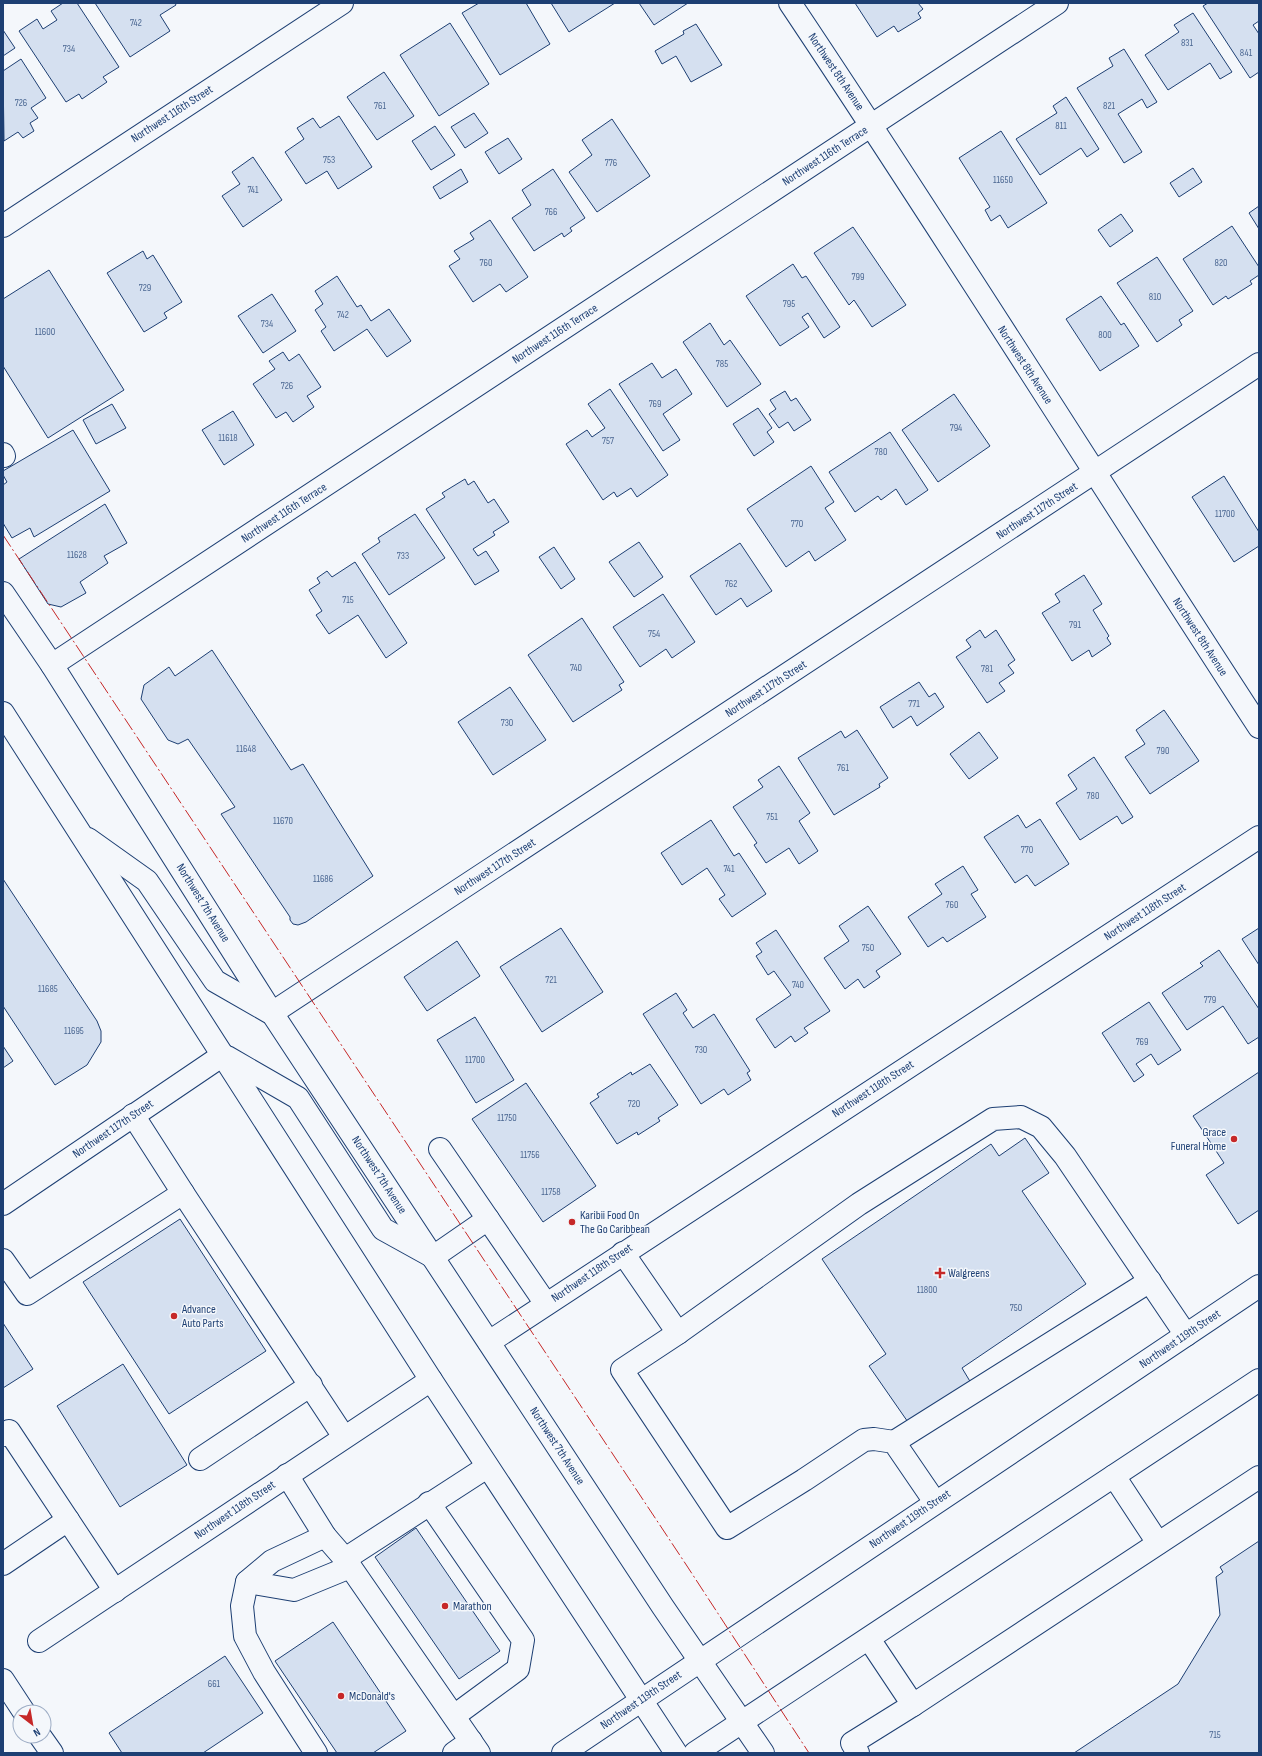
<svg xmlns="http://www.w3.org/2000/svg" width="1262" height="1756" font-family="'Sofia Sans Condensed',sans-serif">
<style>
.building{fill:#d5e0f0;stroke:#1d3f73}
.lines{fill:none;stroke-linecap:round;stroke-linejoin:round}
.minor-casing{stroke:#1d3f73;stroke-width:24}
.major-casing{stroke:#1d3f73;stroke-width:24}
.highway-casing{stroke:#1d3f73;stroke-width:24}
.minor{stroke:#f4f7fb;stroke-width:22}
.major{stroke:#f4f7fb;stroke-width:22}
.highway{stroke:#f4f7fb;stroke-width:22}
.power{stroke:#c62828;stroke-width:1;stroke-dasharray:14 3 2 3;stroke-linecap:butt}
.poi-dot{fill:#c62828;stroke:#f4f7fb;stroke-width:1.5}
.labels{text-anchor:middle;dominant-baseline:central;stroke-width:3;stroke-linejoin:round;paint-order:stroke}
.number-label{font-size:10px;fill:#4b6792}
.street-label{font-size:12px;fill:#1d3f73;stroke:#f4f7fb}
.poi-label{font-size:12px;fill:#1d3f73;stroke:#f4f7fb;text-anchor:start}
</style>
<rect width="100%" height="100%" fill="#f4f7fb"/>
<!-- building -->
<g class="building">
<path d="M 63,3 L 77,3 L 119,67 L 103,77 L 107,82 L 82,99 L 79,94 L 66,102 L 19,31 L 37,19 L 43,29 L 57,20 L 51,11 Z"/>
<path d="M 95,3 L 175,3 L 176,5 L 160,15 L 170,31 L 130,57 Z"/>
<path d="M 479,3 L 526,3 L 550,44 L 500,75 L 462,13 Z"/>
<path d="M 551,3 L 615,3 L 569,32 Z"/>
<path d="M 639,3 L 688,3 L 654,25 Z"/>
<path d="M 855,3 L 918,3 L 923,9 L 918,13 L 921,18 L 898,32 L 894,26 L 877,37 Z"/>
<path d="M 1208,3 L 1259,3 L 1259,21 L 1253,25 L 1259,34 L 1259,72 L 1250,78 L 1203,6 Z"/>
<path d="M 1193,13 L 1232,72 L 1220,79 L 1210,63 L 1168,90 L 1145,55 L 1179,32 L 1174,25 Z"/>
<path d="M 450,23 L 489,84 L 439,116 L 400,55 Z"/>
<path d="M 696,24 L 722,65 L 691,82 L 676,56 L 662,64 L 655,51 L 684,34 L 683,31 Z"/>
<path d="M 3,30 L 15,48 L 3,56 Z"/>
<path d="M 1124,49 L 1157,102 L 1147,108 L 1142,99 L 1118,114 L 1142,152 L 1124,163 L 1077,88 L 1113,66 L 1109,58 Z"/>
<path d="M 21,59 L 46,98 L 31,108 L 38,118 L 30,123 L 34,131 L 23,138 L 18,132 L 4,141 L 3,71 Z"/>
<path d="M 384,72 L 414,116 L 377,140 L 347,97 Z"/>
<path d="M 1066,97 L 1099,149 L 1087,157 L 1081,148 L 1040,175 L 1016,139 L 1057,113 L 1053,106 Z"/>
<path d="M 474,113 L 488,133 L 465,148 L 451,127 Z"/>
<path d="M 339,116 L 372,167 L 338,189 L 327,171 L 306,184 L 285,152 L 304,139 L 297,128 L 313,118 L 320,128 Z"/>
<path d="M 612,119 L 650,176 L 597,212 L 569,172 L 592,155 L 582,140 Z"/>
<path d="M 435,126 L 455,155 L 431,170 L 412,141 Z"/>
<path d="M 1001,131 L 1047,203 L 1008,228 L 1000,215 L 991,221 L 985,210 L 990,207 L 959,158 Z"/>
<path d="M 508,138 L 522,159 L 499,174 L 485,152 Z"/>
<path d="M 253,157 L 282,200 L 243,227 L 222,196 L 240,184 L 232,172 Z"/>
<path d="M 1193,168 L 1202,182 L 1179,197 L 1170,183 Z"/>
<path d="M 461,169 L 468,182 L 440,199 L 433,187 Z"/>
<path d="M 553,169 L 585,218 L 570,228 L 572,231 L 564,237 L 562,233 L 534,251 L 512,218 L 531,205 L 522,190 Z"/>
<path d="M 1259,206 L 1259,229 L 1249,213 Z"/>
<path d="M 1121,214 L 1133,231 L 1110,247 L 1098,230 Z"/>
<path d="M 490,220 L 528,277 L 506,292 L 500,284 L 473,302 L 449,266 L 460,259 L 454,251 L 474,239 L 470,233 Z"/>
<path d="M 1232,226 L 1259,267 L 1259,275 L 1250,281 L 1252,284 L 1228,299 L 1226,296 L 1213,305 L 1183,259 Z"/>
<path d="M 853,227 L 906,305 L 872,327 L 854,300 L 849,305 L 814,253 Z"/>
<path d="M 143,251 L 147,259 L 153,255 L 182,302 L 164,313 L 167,318 L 144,332 L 107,273 Z"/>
<path d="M 1157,257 L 1193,311 L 1179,320 L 1182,325 L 1157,342 L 1117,283 Z"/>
<path d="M 793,264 L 802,278 L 806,276 L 840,327 L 824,338 L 808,313 L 802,317 L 809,327 L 780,346 L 746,296 Z"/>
<path d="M 49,270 L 124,390 L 48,438 L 3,366 L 3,299 Z"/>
<path d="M 337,276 L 357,307 L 361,305 L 371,321 L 389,309 L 411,341 L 387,357 L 367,329 L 334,351 L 321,331 L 326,327 L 315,310 L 323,304 L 315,291 Z"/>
<path d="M 272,294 L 296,331 L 263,353 L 238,316 Z"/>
<path d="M 1101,296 L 1121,325 L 1124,323 L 1139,346 L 1100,371 L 1066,319 Z"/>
<path d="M 710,323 L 724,345 L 730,340 L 761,384 L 727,407 L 683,342 Z"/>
<path d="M 283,352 L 289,361 L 299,354 L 321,387 L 307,396 L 314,407 L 293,422 L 286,412 L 276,418 L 253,384 L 275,369 L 269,361 Z"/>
<path d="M 652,363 L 662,378 L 676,369 L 692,394 L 663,414 L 680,440 L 663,451 L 619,384 Z"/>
<path d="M 610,389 L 668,475 L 637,497 L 631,488 L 617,497 L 614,492 L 603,500 L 566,444 L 587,430 L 592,437 L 605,428 L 588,404 Z"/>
<path d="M 785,391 L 791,401 L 796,398 L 811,420 L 794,431 L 788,422 L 779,428 L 769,414 L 776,409 L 770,400 Z"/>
<path d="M 954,394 L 990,446 L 938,482 L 902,430 Z"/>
<path d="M 112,404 L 126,428 L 96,444 L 83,420 Z"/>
<path d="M 758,408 L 772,428 L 767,432 L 774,442 L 754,456 L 733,424 Z"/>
<path d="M 233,411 L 254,445 L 224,465 L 202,430 Z"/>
<path d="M 73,430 L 110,491 L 34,537 L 30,528 L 12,538 L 3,523 L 3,485 L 7,482 L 3,475 L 3,471 Z"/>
<path d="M 890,432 L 928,490 L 906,505 L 896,489 L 881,500 L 878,496 L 855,512 L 829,472 Z"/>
<path d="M 811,466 L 834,502 L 825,508 L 846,540 L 815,561 L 809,551 L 786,567 L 747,509 Z"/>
<path d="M 1224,476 L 1259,532 L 1259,546 L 1234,562 L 1192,497 Z"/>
<path d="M 465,479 L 468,485 L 474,481 L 488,503 L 494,499 L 509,522 L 493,532 L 495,535 L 473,549 L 478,556 L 486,551 L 499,571 L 475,585 L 426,509 L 445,497 L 442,493 Z"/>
<path d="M 105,504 L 127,543 L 104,556 L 108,563 L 80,582 L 86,593 L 61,607 L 48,604 L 19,559 Z"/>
<path d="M 415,514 L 445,558 L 389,595 L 362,554 L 380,542 L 378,538 Z"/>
<path d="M 639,542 L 663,577 L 634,597 L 609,562 Z"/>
<path d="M 740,543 L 772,591 L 747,607 L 741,598 L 716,615 L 690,576 Z"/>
<path d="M 554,547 L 575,579 L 561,589 L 539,557 Z"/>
<path d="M 355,562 L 407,643 L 386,658 L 358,615 L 329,634 L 316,615 L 322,611 L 309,590 L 320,583 L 317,578 L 327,571 L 332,577 Z"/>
<path d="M 1084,575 L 1102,604 L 1093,610 L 1109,636 L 1107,638 L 1111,644 L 1092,657 L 1089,650 L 1072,661 L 1042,613 L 1060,602 L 1055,594 Z"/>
<path d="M 663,594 L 695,642 L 672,658 L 666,649 L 640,667 L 613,627 Z"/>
<path d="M 582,618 L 624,682 L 619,685 L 622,690 L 573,722 L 528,655 Z"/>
<path d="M 980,630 L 985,638 L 996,630 L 1015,660 L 1008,665 L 1014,673 L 999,683 L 1005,691 L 987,703 L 956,657 L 971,647 L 966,640 Z"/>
<path d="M 212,650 L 291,770 L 303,764 L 373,876 L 306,922 L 298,925 L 293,924 L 290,920 L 290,917 L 221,814 L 235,807 L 188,739 L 178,744 L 168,740 L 141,699 L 144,685 L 169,667 L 175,676 Z"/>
<path d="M 919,682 L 929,697 L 935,693 L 944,707 L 917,726 L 911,716 L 893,728 L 880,707 Z"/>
<path d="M 510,687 L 546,740 L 493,775 L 458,722 Z"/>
<path d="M 1164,710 L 1199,761 L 1150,794 L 1125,757 L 1145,744 L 1136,730 Z"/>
<path d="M 857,730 L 888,778 L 879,784 L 880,787 L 834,815 L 798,758 L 841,731 L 845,738 Z"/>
<path d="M 979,732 L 998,758 L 969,779 L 950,754 Z"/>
<path d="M 1094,757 L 1133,817 L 1122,824 L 1117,816 L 1080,840 L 1056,803 L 1077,789 L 1068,775 Z"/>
<path d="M 779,766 L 810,813 L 799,821 L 818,851 L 799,864 L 789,848 L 766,863 L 754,845 L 757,843 L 733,807 L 763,787 L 758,780 Z"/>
<path d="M 1018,815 L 1026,828 L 1040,819 L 1069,864 L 1035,886 L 1027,875 L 1015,883 L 984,837 Z"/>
<path d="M 711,820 L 734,856 L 739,853 L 766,894 L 732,917 L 719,899 L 725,895 L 707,868 L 682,885 L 661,853 Z"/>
<path d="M 963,866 L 978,890 L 971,894 L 986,917 L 947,942 L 943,937 L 928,947 L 908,917 L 942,894 L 935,884 Z"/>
<path d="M 3,879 L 97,1021 L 101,1031 L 101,1042 L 87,1065 L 55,1085 L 3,1006 Z"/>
<path d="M 868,906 L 901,954 L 876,971 L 880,977 L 864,988 L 858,979 L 845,989 L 824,958 L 849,941 L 839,926 Z"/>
<path d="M 561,928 L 603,992 L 542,1032 L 500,967 Z"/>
<path d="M 1259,928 L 1259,965 L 1242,939 Z"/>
<path d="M 776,930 L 830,1011 L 804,1028 L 808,1033 L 795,1042 L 791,1036 L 775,1048 L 756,1019 L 791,995 L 774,971 L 768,975 L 756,956 L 762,952 L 756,943 Z"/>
<path d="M 457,941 L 480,976 L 427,1011 L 404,977 Z"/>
<path d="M 1219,950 L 1259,1009 L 1259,1037 L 1248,1044 L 1223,1006 L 1187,1030 L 1162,993 L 1203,966 L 1200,963 Z"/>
<path d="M 676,993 L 687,1010 L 683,1013 L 693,1028 L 714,1014 L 750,1071 L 747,1073 L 751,1080 L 728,1095 L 724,1089 L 701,1104 L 643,1014 Z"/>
<path d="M 1149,1002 L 1181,1050 L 1158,1065 L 1151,1054 L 1136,1064 L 1144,1075 L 1134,1082 L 1102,1033 Z"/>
<path d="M 475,1017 L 514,1080 L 476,1103 L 437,1040 Z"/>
<path d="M 3,1046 L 13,1061 L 3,1068 Z"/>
<path d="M 650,1064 L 678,1105 L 658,1118 L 660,1121 L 638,1135 L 637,1132 L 617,1144 L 590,1103 L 599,1097 L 597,1094 L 631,1072 L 632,1075 Z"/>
<path d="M 1259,1072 L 1259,1210 L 1238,1224 L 1206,1175 L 1224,1163 L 1193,1116 Z"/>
<path d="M 526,1083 L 596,1186 L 543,1222 L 472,1119 Z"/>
<path d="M 1025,1138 L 1049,1173 L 1022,1191 L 1086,1284 L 962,1368 L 971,1383 L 910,1425 L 869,1366 L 886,1354 L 822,1259 L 991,1144 L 999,1156 Z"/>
<path d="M 180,1219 L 266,1351 L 169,1414 L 83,1282 Z"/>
<path d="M 3,1323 L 33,1369 L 3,1388 Z"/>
<path d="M 123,1364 L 187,1465 L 120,1507 L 57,1406 Z"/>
<path d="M 416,1528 L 500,1651 L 459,1679 L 375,1557 Z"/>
<path d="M 1259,1541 L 1259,1753 L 1074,1753 L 1178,1684 L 1220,1615 L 1216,1577 L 1223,1572 L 1220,1567 Z"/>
<path d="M 333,1622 L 406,1731 L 373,1753 L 337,1753 L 275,1661 Z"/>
<path d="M 225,1656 L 263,1713 L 203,1753 L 122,1753 L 109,1733 Z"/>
</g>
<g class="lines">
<defs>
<g id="minor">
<path d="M 790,3 C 950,242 1102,486 1259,727"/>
<path d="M 3,226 L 342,3"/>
<path d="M 3,454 L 4,456"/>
<path d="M 52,665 L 1057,3"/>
<path d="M 272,1013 L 1259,364"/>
<path d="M 440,1149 L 546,1304"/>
<path d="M 183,1193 L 344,1437"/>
<path d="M 3,1204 L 223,1055"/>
<path d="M 623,1253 L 678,1333 L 622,1370 L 727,1528 L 804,1480 L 864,1440 L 874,1439 L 894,1442 L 935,1502"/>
<path d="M 433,1257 L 488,1219"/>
<path d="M 3,1260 L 27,1294 L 183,1193 L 133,1115"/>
<path d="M 678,1333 L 859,1204 L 993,1119 L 1021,1117 L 1041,1127 L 1065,1156 L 1186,1335"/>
<path d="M 489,1342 L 1259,837"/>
<path d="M 3,1435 L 9,1431 L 115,1591"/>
<path d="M 894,1442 L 1150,1281"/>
<path d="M 200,1459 L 311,1385"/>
<path d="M 287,1475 L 325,1536 L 345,1559 L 479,1753"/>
<path d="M 1114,1476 L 1158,1543"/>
<path d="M 429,1503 L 523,1640 L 518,1669 L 454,1716"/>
<path d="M 345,1559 L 487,1467"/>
<path d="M 3,1564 L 68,1520"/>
<path d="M 247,1582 L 294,1590 L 350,1567"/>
<path d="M 869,1639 L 913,1705 L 1259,1477"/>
<path d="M 39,1641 L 431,1380"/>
<path d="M 316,1753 L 264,1672 L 245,1636 L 242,1606 L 247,1582 L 272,1561 L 325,1536"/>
<path d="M 454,1753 L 471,1741"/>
<path d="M 858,1753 L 852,1743 L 913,1705"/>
</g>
<g id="major">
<path d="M 3,593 L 52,665 L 272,1013 L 663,1607 L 763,1753"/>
<path d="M 3,713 L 431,1380 L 676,1753"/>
<path d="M 88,839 L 147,881 L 215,981 L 269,1012"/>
<path d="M 227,1057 L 298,1098 L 383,1229 L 430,1255"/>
</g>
<g id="highway">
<path d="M 3,1680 L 24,1712"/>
<path d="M 40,1736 L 52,1753"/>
<path d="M 563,1753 L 1259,1286"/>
<path d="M 695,1753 L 1259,1380"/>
</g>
</defs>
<!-- minor casing -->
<use href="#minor" class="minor-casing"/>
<!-- major casing -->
<use href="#major" class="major-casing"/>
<!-- highway casing -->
<use href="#highway" class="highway-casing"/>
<!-- minor -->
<use href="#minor" class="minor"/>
<!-- major -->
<use href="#major" class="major"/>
<!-- highway -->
<use href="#highway" class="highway"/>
<!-- power -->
<path class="power" d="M 3,535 L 687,1566 L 809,1753"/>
</g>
<!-- markers -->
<g class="poi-dot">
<circle cx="1234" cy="1139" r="4"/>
<circle cx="572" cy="1222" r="4"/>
<path d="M938 1267h4v4h4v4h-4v4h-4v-4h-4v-4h4z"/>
<circle cx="174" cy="1316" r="4"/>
<circle cx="445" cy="1606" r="4"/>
<circle cx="341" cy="1696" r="4"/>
</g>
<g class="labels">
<!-- number labels -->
<g class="number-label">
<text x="136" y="23">742</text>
<text x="1187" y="43">831</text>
<text x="69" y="49">734</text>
<text x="1246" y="53">841</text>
<text x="21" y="103">726</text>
<text x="380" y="106">761</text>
<text x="1109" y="106">821</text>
<text x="1061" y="126">811</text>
<text x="329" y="160">753</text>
<text x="611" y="163">776</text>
<text x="1003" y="180">11650</text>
<text x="253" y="190">741</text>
<text x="551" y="212">766</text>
<text x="486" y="263">760</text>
<text x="1221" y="263">820</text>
<text x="858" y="277">799</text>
<text x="145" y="288">729</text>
<text x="1155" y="297">810</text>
<text x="789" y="304">795</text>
<text x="343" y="315">742</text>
<text x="267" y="324">734</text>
<text x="45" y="332">11600</text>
<text x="1105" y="335">800</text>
<text x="722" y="364">785</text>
<text x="287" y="386">726</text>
<text x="655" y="404">769</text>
<text x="956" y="428">794</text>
<text x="228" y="438">11618</text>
<text x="608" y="441">757</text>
<text x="881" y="452">780</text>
<text x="1225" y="514">11700</text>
<text x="797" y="524">770</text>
<text x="77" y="555">11628</text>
<text x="403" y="556">733</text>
<text x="731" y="584">762</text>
<text x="348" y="600">715</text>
<text x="1075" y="625">791</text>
<text x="654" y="634">754</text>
<text x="576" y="668">740</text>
<text x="987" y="669">781</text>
<text x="914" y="704">771</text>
<text x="507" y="723">730</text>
<text x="246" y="749">11648</text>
<text x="1163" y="751">790</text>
<text x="843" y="768">761</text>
<text x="1093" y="796">780</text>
<text x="772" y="817">751</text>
<text x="283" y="821">11670</text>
<text x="1027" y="850">770</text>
<text x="729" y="869">741</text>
<text x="323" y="879">11686</text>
<text x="952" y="905">760</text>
<text x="868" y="948">750</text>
<text x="551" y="980">721</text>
<text x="798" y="985">740</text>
<text x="48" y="989">11685</text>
<text x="1210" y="1000">779</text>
<text x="74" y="1031">11695</text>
<text x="1142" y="1042">769</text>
<text x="701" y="1050">730</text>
<text x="475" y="1060">11700</text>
<text x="634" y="1104">720</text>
<text x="507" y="1118">11750</text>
<text x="530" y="1155">11756</text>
<text x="551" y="1192">11758</text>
<text x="927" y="1290">11800</text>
<text x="1016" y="1308">750</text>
<text x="214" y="1684">661</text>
<text x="1215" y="1735">715</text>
</g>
<!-- street labels -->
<g class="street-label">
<text transform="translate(836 72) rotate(56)">Northwest 8th Avenue</text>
<text transform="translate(172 114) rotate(-33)">Northwest 116th Street</text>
<text transform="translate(825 156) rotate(-33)">Northwest 116th Terrace</text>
<text transform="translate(555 334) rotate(-33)">Northwest 116th Terrace</text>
<text transform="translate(1025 365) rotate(57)">Northwest 8th Avenue</text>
<text transform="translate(1037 511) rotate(-33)">Northwest 117th Street</text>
<text transform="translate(284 513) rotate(-33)">Northwest 116th Terrace</text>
<text transform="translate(1200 637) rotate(57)">Northwest 8th Avenue</text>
<text transform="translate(766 689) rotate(-33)">Northwest 117th Street</text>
<text transform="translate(495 867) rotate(-33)">Northwest 117th Street</text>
<text transform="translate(203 903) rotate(58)">Northwest 7th Avenue</text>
<text transform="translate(1145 912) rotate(-33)">Northwest 118th Street</text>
<text transform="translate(873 1089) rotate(-33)">Northwest 118th Street</text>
<text transform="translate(113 1129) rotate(-34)">Northwest 117th Street</text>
<text transform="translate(379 1175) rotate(57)">Northwest 7th Avenue</text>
<text transform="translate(592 1273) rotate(-34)">Northwest 118th Street</text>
<text transform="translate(1180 1339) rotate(-34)">Northwest 119th Street</text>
<text transform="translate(557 1446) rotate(57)">Northwest 7th Avenue</text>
<text transform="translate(235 1510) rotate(-34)">Northwest 118th Street</text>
<text transform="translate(910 1519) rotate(-34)">Northwest 119th Street</text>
<text transform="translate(641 1700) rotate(-34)">Northwest 119th Street</text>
</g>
<!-- poi labels -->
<g class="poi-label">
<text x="1226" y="1132" text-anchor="end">Grace<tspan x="1226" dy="14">Funeral Home</tspan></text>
<text x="580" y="1215">Karibii Food On<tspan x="580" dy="14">The Go Caribbean</tspan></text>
<text x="948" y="1273">Walgreens</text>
<text x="182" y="1309">Advance<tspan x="182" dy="14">Auto Parts</tspan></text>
<text x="453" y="1606">Marathon</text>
<text x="349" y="1696">McDonald's</text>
</g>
</g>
<!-- border -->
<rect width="1262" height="1756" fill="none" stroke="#1d3f73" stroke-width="8"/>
<!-- north arrow -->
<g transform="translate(32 1724) rotate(149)"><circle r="19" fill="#f4f7fb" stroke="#9eadc5"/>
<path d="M0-3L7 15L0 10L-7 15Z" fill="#c62828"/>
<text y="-6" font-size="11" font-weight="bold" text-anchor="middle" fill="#1d3f73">N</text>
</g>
</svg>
